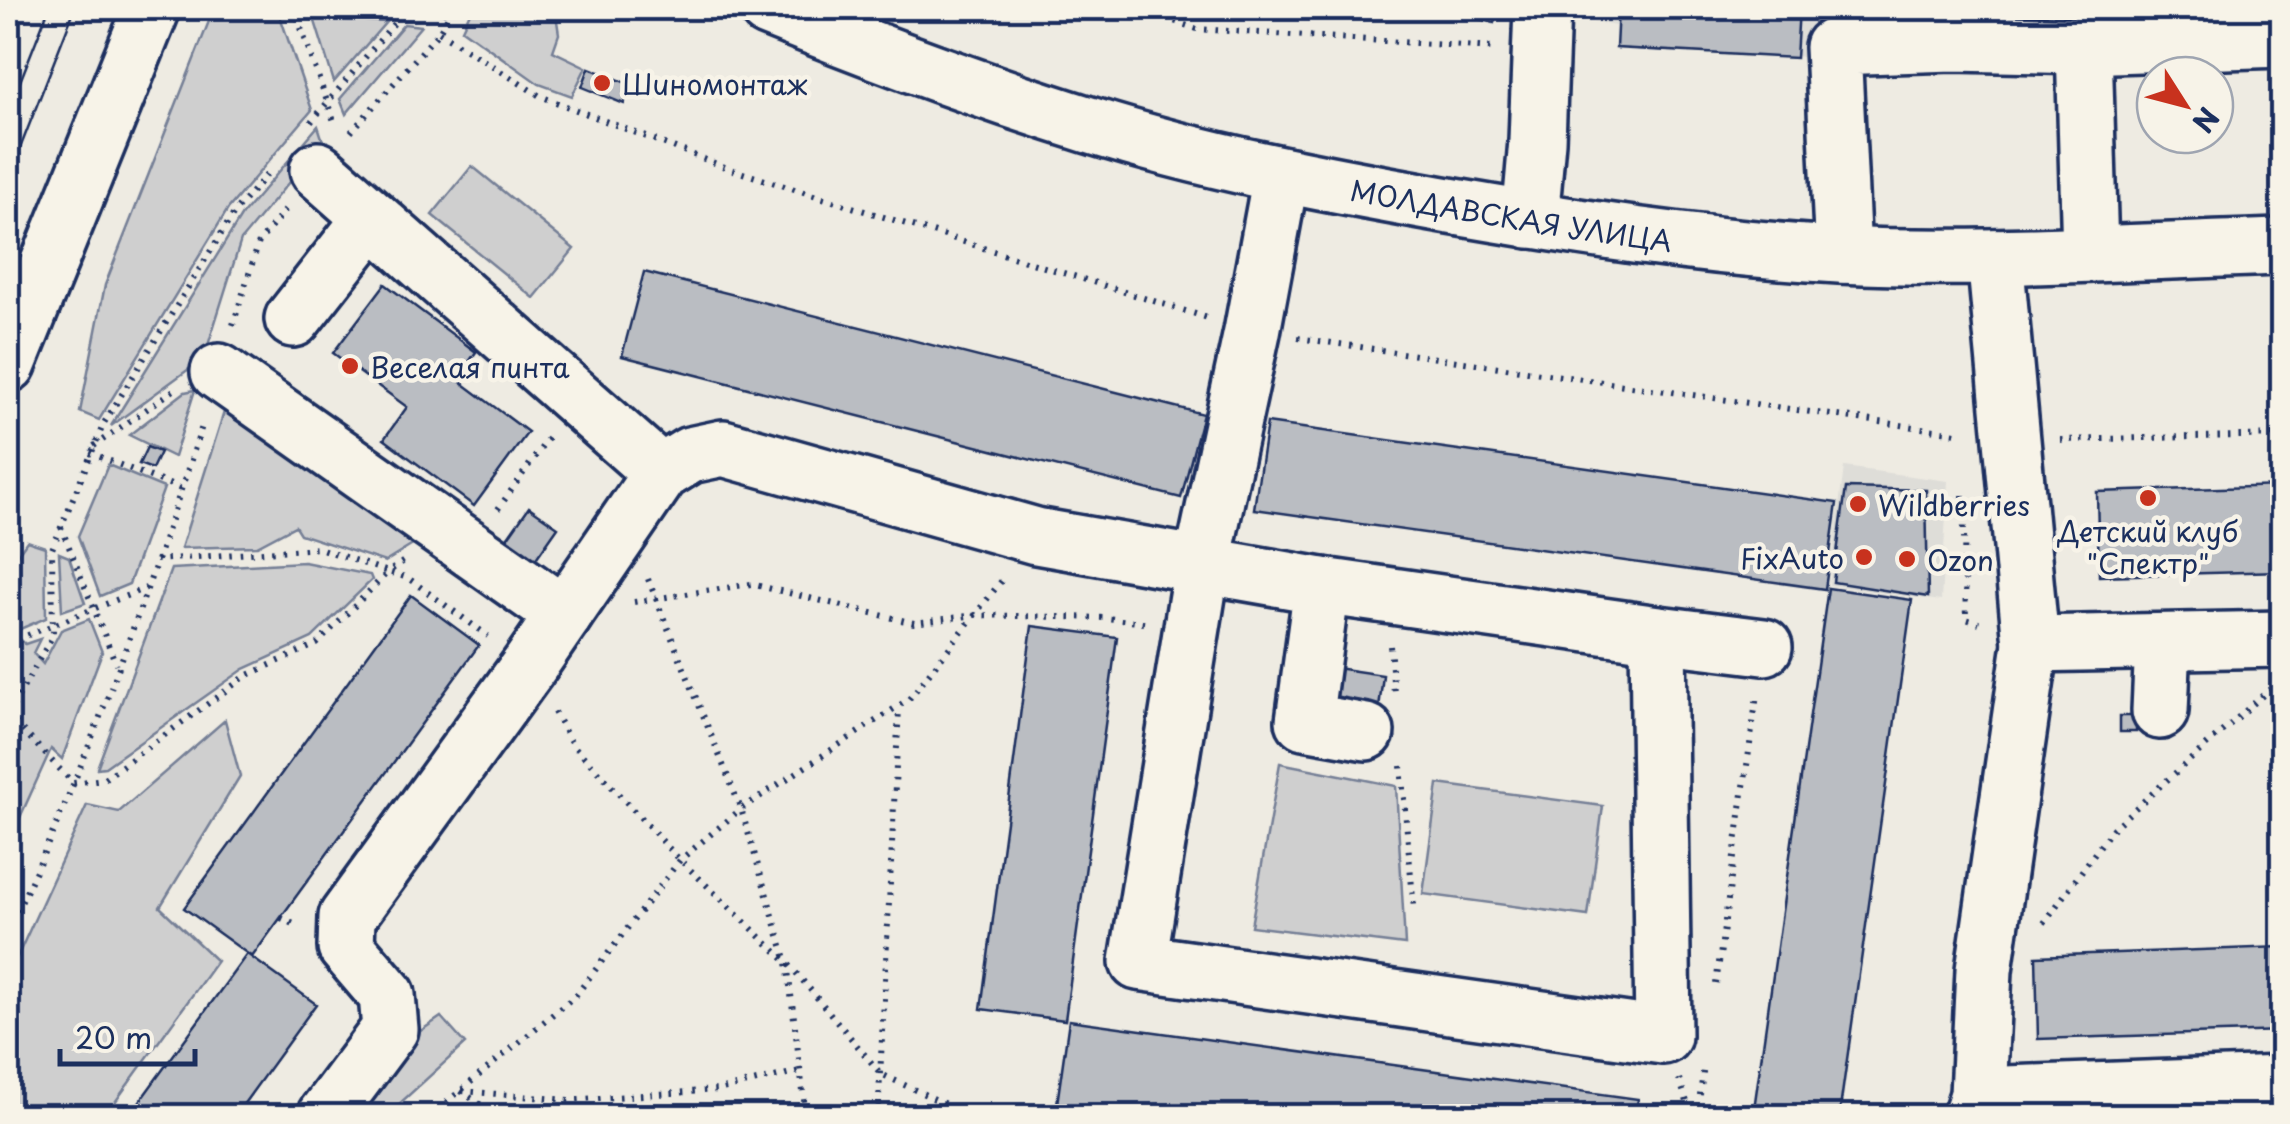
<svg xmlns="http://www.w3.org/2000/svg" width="2290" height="1124" font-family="'Playpen Sans',sans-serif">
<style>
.built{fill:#deddd8}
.green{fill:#cfcfcf;stroke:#757f96;stroke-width:2.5}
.building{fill:#babdc2;stroke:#1b2f5e;stroke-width:2.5}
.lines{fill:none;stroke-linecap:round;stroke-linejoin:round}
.minor-casing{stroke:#1b2f5e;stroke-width:62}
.major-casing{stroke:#1b2f5e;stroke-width:62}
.path{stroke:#1b2f5e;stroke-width:6;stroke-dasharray:2.5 8;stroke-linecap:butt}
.minor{stroke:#f7f3e8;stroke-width:55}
.major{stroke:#f7f3e8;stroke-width:55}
.tram{stroke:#1b2f5e;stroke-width:2.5}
.poi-dot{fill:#c8321e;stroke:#f7f3e8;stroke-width:4}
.labels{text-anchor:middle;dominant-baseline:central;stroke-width:9;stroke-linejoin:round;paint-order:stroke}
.poi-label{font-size:28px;fill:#1b2f5e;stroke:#f7f3e8;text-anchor:start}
.street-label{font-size:28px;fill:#1b2f5e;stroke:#f7f3e8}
</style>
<rect width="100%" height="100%" fill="#eeebe2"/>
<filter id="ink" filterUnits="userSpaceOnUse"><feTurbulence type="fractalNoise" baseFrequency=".01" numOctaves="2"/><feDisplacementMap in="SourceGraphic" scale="20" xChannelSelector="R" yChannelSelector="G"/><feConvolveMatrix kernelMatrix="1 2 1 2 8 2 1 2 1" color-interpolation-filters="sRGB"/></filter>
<g filter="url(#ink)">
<!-- built -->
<g class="built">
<path d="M 1509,8 L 2282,8 L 2282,57 L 1874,69 Z"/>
<path d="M 1844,467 L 1948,481 L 1941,601 L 1829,585 Z"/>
</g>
<!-- green -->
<g class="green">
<path d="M 472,8 L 555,8 L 559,34 L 553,51 L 586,67 L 572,96 L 539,84 L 462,29 Z"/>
<path d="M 213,11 L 280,16 L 312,110 L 228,209 L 99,420 L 80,412 L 105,285 Z"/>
<path d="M 314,18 L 386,22 L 334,82 Z"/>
<path d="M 404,24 L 421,26 L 346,114 L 340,99 Z"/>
<path d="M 318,126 L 323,141 L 241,240 L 204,358 L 111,426 L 242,215 Z"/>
<path d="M 472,166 L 574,249 L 534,298 L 432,215 Z"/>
<path d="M 195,390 L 174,457 L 129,435 L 185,392 Z"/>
<path d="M 229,396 L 429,535 L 385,562 L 300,534 L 295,526 L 257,546 L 181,548 Z"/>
<path d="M 108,465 L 164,488 L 129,584 L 100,596 L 78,536 Z"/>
<path d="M 27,541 L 45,547 L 46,618 L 13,632 L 25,644 L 40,639 L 33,653 L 43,664 L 61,630 L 89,619 L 102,652 L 62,759 L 51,749 L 8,844 L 8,568 Z"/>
<path d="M 59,553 L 69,557 L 85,603 L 62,611 Z"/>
<path d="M 304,562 L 370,575 L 372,580 L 312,638 L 244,669 L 105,767 L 97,768 L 171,569 Z"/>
<path d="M 225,720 L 240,776 L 160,907 L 217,961 L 105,1116 L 8,1116 L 8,977 L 87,805 L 119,812 Z"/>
<path d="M 1280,763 L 1396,786 L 1405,945 L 1251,926 Z"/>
<path d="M 1438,784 L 1603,806 L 1588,916 L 1423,894 Z"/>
<path d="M 441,1017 L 465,1044 L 386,1116 L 305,1116 L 314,1104 Z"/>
</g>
<!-- building -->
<g class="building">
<path d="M 1441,8 L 1499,8 L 1494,23 Z"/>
<path d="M 1618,8 L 1799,8 L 1796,58 L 1616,48 Z"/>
<path d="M 589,68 L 632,85 L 624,104 L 582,87 Z"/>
<path d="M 644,272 L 1203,414 L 1181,498 L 622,356 Z"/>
<path d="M 385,284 L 476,352 L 457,379 L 528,432 L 474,506 L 384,439 L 407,407 L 333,353 Z"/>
<path d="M 1267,423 L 1837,503 L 1825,589 L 1254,509 Z"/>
<path d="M 147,447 L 160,452 L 152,469 L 139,464 Z"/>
<path d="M 2282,486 L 2282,571 L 2099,576 L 2097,492 Z"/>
<path d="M 1846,488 L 1926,490 L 1928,597 L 1833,582 Z"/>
<path d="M 529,507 L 558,527 L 530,567 L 501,547 Z"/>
<path d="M 1828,588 L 1912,600 L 1839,1116 L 1753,1116 Z"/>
<path d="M 411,595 L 479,645 L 252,957 L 184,908 Z"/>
<path d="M 1032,626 L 1117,637 L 1065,1020 L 981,1009 Z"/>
<path d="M 1336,668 L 1383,675 L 1378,717 L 1330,711 Z"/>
<rect x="2120" y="716" width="16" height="16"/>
<path d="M 2282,947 L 2282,1031 L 2038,1039 L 2036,956 Z"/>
<path d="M 247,954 L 316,1004 L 235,1116 L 129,1116 Z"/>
<path d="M 1069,1020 L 1638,1099 L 1635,1116 L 1149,1116 L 1057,1104 Z"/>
</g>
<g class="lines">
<defs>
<g id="minor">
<path id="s1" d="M 767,8 C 873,51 980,91 1089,125 C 1203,161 1320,183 1438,204 C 1570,227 1704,248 1839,255 C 1987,262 2135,251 2282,247"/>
<path d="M 2084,46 L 2090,253"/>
<path d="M 318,170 L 661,473"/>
<path d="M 1530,220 L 1537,141 L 1542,8"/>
<path d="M 1843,255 L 1833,47 L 1953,43 L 2084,46 L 2282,39"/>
<path d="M 293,319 L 372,218"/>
<path d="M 219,372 L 564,615"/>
<path d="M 1322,586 L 1304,721 L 1366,732"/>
<path d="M 1658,634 L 1764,647"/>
<path d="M 2031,644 L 2282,639"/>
<path d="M 2160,711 L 2163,642"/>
<path d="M 1978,1095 L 2282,1084"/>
<path d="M 325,1116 L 390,1029 L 387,995 L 346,947 L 347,917 L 529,666 L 661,473 L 690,455 L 723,448 L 1036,536 L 1322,586 L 1658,634 L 1663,1036 L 1138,962 L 1202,565 L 1252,332 L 1281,176"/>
<path d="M 1971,1116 L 1978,1095 L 1984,970 L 2031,644 L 1995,257"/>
</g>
<path id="major" d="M 8,364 L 152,8"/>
</defs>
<!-- minor casing -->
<use href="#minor" class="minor-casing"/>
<!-- major casing -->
<use href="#major" class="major-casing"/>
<!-- path -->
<g class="path">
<path d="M 294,8 L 335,124"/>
<path d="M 359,8 L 451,12"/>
<path d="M 1135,8 L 1197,29 L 1494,48"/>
<path d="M 439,32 L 540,96 L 730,169 L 1208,318"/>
<path d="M 311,122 L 405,10"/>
<path d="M 351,132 L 439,32 L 453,8"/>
<path d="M 233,325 L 259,242 L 288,207"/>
<path d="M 1298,338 L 1963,434"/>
<path d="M 2060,440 L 2282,435"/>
<path d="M 94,446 L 174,390"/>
<path d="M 90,453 L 181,489"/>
<path d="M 1963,495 L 1966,619 L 1979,623"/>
<path d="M 498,509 L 549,437"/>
<path d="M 61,527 L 116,664"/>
<path d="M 156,560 L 319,548 L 388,572 L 404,561"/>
<path d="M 648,579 L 741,809 L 787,962 L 806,1116"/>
<path d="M 634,602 L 751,584 L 914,623 L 975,615 L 1107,618 L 1144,623"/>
<path d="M 8,643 L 146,588"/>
<path d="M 1390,646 L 1394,693"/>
<path d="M 554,712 L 572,744 L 680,860 L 787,962 L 881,1074 L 971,1116"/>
<path d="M 8,715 L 73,783 L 104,779 L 246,676 L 317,644 L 388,572 L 408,578 L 488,636"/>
<path d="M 8,715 L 53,635 L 52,549 L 104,423 L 236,210 L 268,173"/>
<path d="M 1401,766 L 1414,909"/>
<path d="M 281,918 L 298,926"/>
<path d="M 2044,923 L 2113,828 L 2270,689"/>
<path d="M 8,930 C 86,770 148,592 203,423"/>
<path d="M 1716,984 L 1757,695"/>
<path d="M 1679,1079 L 1692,1116"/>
<path d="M 461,1091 L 497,1116"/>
<path d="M 462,1091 L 569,1100 L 718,1090 L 800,1071"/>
<path d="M 430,1116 L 576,995 L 680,860 L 741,809 L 909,699 L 1003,579"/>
<path d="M 878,1116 L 899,708"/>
<path d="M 1697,1116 L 1704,1066"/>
</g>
<!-- minor -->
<use href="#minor" class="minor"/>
<!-- major -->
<use href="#major" class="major"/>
<!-- tram -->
<g class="tram">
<path d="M 8,112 L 49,8"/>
<path d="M 8,179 L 75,8"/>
</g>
</g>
</g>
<!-- markers -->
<g class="poi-dot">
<circle cx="602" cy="83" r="10"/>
<circle cx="350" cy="366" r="10"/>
<circle cx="2148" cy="498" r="10"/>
<circle cx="1858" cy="504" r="10"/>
<circle cx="1864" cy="557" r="10"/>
<circle cx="1907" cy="559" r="10"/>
</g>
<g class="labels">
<!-- poi labels -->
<g class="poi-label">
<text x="622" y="83">Шиномонтаж</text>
<text x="370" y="366">Веселая пинта</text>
<text x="1878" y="504">Wildberries</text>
<text x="2148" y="530" text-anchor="middle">Детский клуб<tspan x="2148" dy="32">"Спектр"</tspan></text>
<text x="1844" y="557" text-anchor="end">FixAuto</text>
<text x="1927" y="559">Ozon</text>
</g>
<!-- street labels -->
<g class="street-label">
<text stroke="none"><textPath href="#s1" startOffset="775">МОЛДАВСКАЯ УЛИЦА</textPath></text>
</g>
</g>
<!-- margin -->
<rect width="2290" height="1124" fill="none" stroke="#f7f3e8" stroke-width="40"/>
<rect x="20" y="20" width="2250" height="1084" fill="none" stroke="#1b2f5e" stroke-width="4" filter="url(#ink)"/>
<!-- north arrow -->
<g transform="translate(2185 105) rotate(126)"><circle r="48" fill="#f7f3e8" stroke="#9fa5b1" stroke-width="2.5"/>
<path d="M0-8L18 38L0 25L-18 38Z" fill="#c8321e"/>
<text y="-15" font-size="28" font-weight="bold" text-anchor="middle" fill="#1b2f5e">N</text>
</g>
<!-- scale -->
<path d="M60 1049v15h135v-15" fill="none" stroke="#1b2f5e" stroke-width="5"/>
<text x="75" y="1049" font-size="30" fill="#1b2f5e" stroke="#f7f3e8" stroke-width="8" paint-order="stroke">20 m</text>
</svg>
